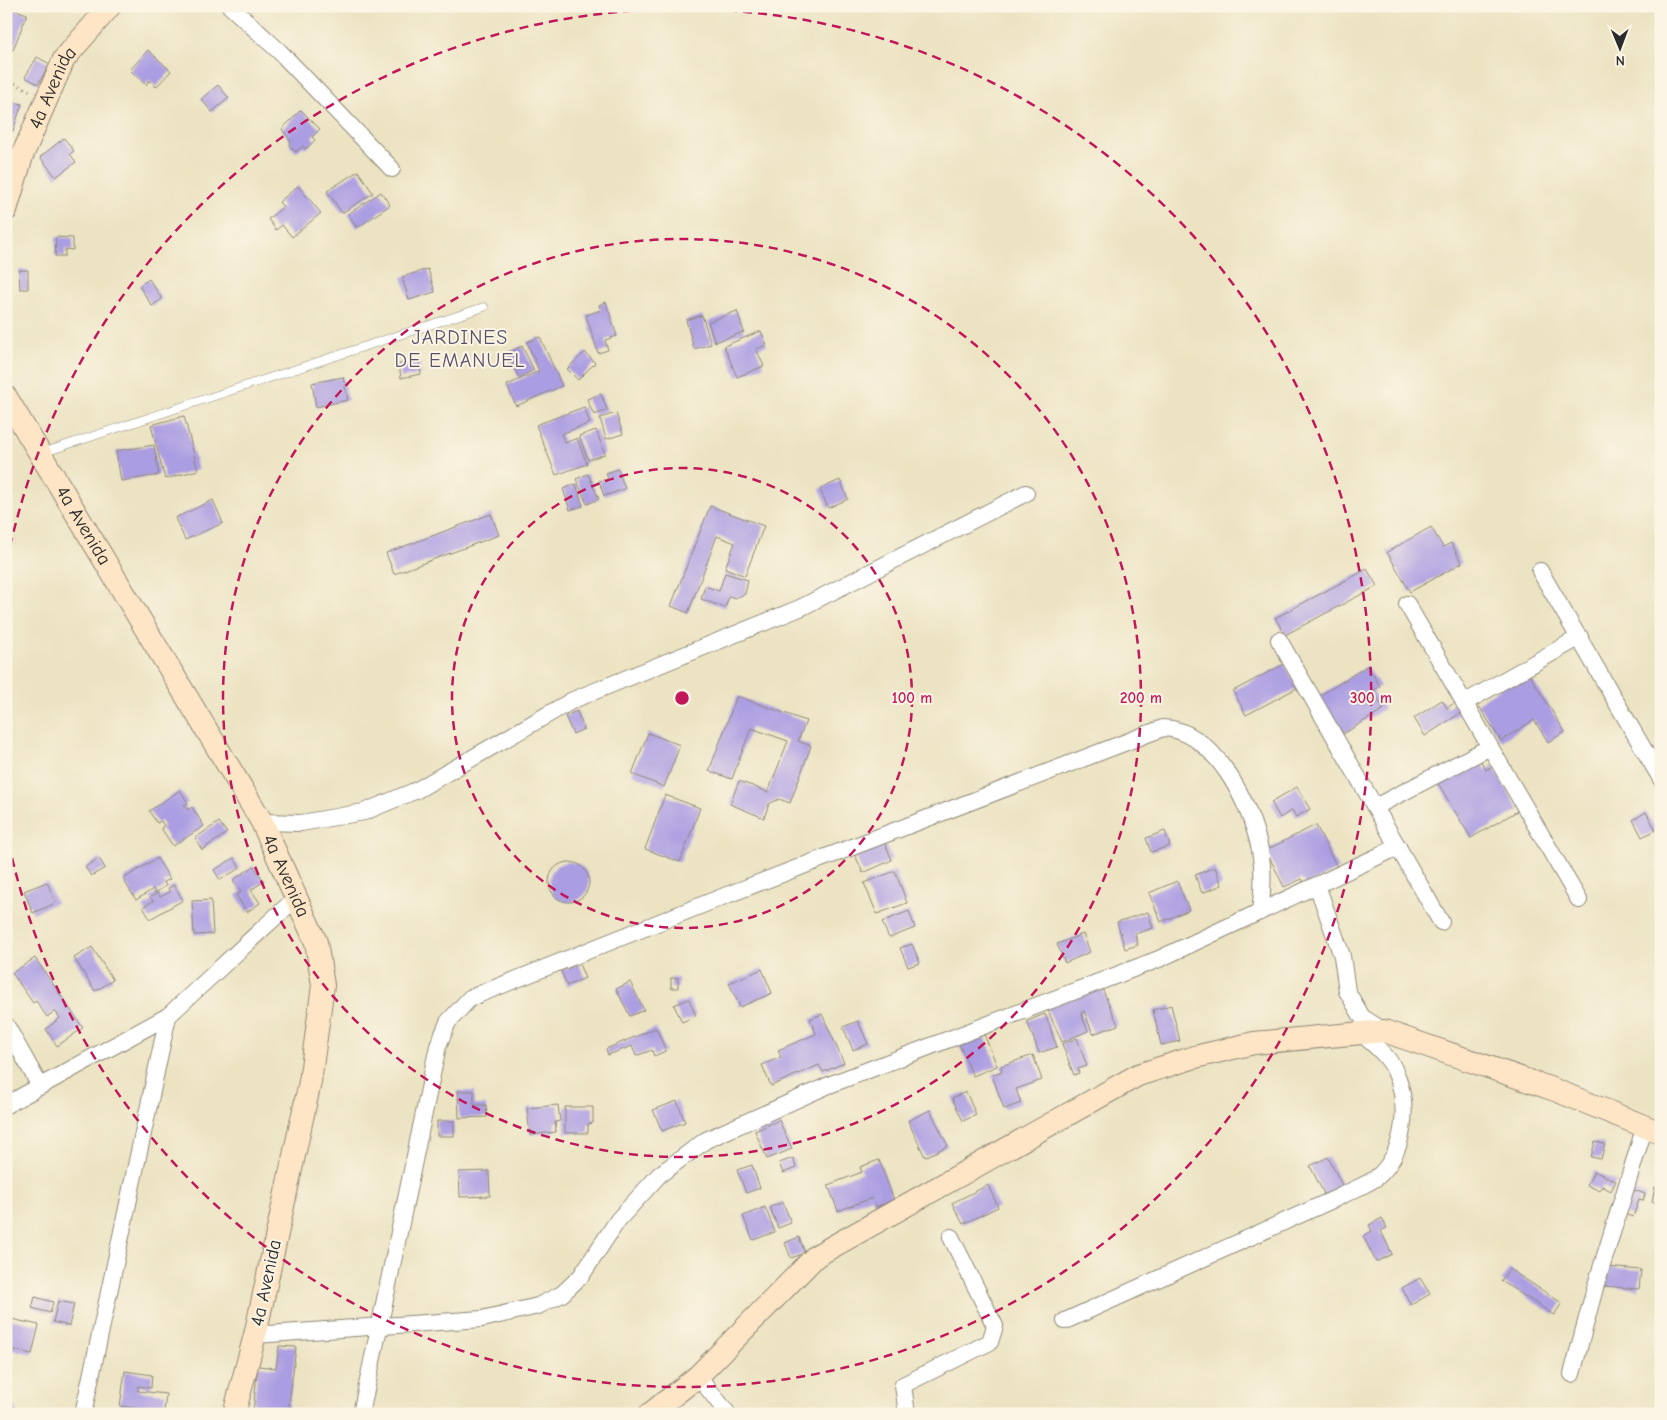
<svg xmlns="http://www.w3.org/2000/svg" width="1667" height="1420" font-family="'Comic Neue',sans-serif">
<style>
.building{fill:#ab9de2}
.lines{fill:none;stroke-linecap:round;stroke-linejoin:round}
.lane-casing{stroke:#8c8776;stroke-width:9}
.street-casing{stroke:#8c8776;stroke-width:18}
.secondary-casing{stroke:#8c8776;stroke-width:24}
.path{stroke:#8c8776;stroke-width:2.5;stroke-dasharray:1 4;stroke-linecap:butt}
.lane{stroke:#fff;stroke-width:8}
.street{stroke:#fff;stroke-width:16}
.secondary{stroke:#fde5c5;stroke-width:22}
.ring{fill:none;stroke:#c2185b;stroke-width:2.5;stroke-dasharray:9 6}
.labels{text-anchor:middle;dominant-baseline:central;stroke-width:4;stroke-linejoin:round;paint-order:stroke}
.street-label{font-size:19px;fill:#2b2b2b;stroke:#fcf5e5}
.neighbourhood-label{font-size:20px;letter-spacing:1px;fill:#58536b;stroke:#fcf5e5}
.centre{fill:#c2185b;stroke:#fcf5e5;stroke-width:2.5}
.ring-label{font-size:15px;text-anchor:middle;font-weight:bold;fill:#c2185b;stroke:#fcf5e5;stroke-width:4;stroke-linejoin:round;paint-order:stroke}
</style>
<rect width="100%" height="100%" fill="#fcf5e5"/>
<filter id="ink" filterUnits="userSpaceOnUse"><feTurbulence type="fractalNoise" baseFrequency=".02" numOctaves="2"/><feDisplacementMap in="SourceGraphic" scale="10" xChannelSelector="R" yChannelSelector="G"/><feConvolveMatrix kernelMatrix="1 2 1 2 8 2 1 2 1" color-interpolation-filters="sRGB"/></filter>
<filter id="wash" filterUnits="userSpaceOnUse"><feTurbulence type="fractalNoise" baseFrequency=".0096" numOctaves="4" result="noise"/><feDisplacementMap in="SourceGraphic" scale="20" xChannelSelector="R" yChannelSelector="G"/><feGaussianBlur stdDeviation="1.12" result="paint"/><feColorMatrix in="noise" values="0 0 0 0 0 0 0 0 0 0 0 0 0 0 0 0 0 1.4 0 .05"/><feComposite in="paint" operator="in"/></filter>
<g filter="url(#wash)">
<rect width="100%" height="100%" fill="#ece3c2"/>
<g id="blocks">
<!-- building -->
<g class="building">
<path d="M 13,9 L 27,14 L 13,50 L 6,48 L 6,26 Z"/>
<path d="M 148,50 L 171,71 L 156,87 L 149,80 L 146,85 L 130,70 Z"/>
<path d="M 37,57 L 50,64 L 38,84 L 25,77 Z"/>
<path d="M 218,85 L 229,98 L 212,112 L 201,99 Z"/>
<path d="M 10,101 L 22,104 L 13,131 L 6,129 L 6,112 Z"/>
<path d="M 301,110 L 320,129 L 312,137 L 315,140 L 306,149 L 303,146 L 296,152 L 289,145 L 291,142 L 282,129 Z"/>
<path d="M 64,138 L 74,151 L 70,154 L 76,162 L 56,177 L 40,157 Z"/>
<path d="M 358,171 L 373,193 L 342,213 L 327,191 Z"/>
<path d="M 298,186 L 321,213 L 292,237 L 282,225 L 276,230 L 268,219 L 283,207 L 279,202 Z"/>
<path d="M 381,192 L 390,205 L 357,228 L 348,214 Z"/>
<path d="M 56,237 L 73,238 L 73,250 L 65,249 L 65,256 L 55,256 Z"/>
<path d="M 428,269 L 435,292 L 409,300 L 402,277 Z"/>
<path d="M 19,270 L 28,270 L 28,289 L 20,289 Z"/>
<path d="M 149,279 L 162,299 L 152,306 L 139,286 Z"/>
<path d="M 606,302 L 617,336 L 605,340 L 608,350 L 598,353 L 586,315 L 601,310 L 599,305 Z"/>
<path d="M 737,311 L 744,332 L 715,342 L 708,322 Z"/>
<path d="M 702,315 L 711,344 L 694,349 L 686,320 Z"/>
<path d="M 761,331 L 767,345 L 756,349 L 764,366 L 737,377 L 724,346 Z"/>
<path d="M 540,337 L 562,386 L 516,406 L 507,385 L 539,371 L 527,342 Z"/>
<path d="M 522,346 L 534,370 L 519,378 L 507,353 Z"/>
<path d="M 585,352 L 595,363 L 578,380 L 567,369 Z"/>
<path d="M 419,361 L 421,374 L 401,378 L 399,364 Z"/>
<path d="M 343,377 L 348,400 L 316,407 L 312,383 Z"/>
<path d="M 601,394 L 607,410 L 594,415 L 587,399 Z"/>
<path d="M 584,407 L 590,423 L 561,434 L 565,443 L 577,438 L 587,464 L 556,475 L 536,425 Z"/>
<path d="M 616,413 L 623,434 L 606,439 L 600,418 Z"/>
<path d="M 184,416 L 198,470 L 165,479 L 151,425 Z"/>
<path d="M 596,430 L 605,454 L 588,460 L 579,436 Z"/>
<path d="M 154,445 L 159,475 L 121,481 L 116,451 Z"/>
<path d="M 618,469 L 625,489 L 604,496 L 599,481 L 608,479 L 606,473 Z"/>
<path d="M 588,474 L 599,499 L 587,504 L 576,479 Z"/>
<path d="M 840,480 L 848,499 L 828,508 L 820,489 Z"/>
<path d="M 576,484 L 583,506 L 570,510 L 563,489 Z"/>
<path d="M 213,500 L 223,523 L 185,540 L 175,518 Z"/>
<path d="M 710,506 L 764,526 L 745,576 L 725,568 L 735,543 L 717,536 L 688,613 L 671,606 Z"/>
<path d="M 491,514 L 499,535 L 394,574 L 386,553 Z"/>
<path d="M 1431,527 L 1443,547 L 1451,543 L 1462,563 L 1410,592 L 1387,552 Z"/>
<path d="M 1367,569 L 1377,586 L 1285,635 L 1275,618 Z"/>
<path d="M 725,573 L 748,580 L 745,594 L 735,598 L 729,596 L 725,608 L 701,599 L 705,586 L 719,591 Z"/>
<path d="M 1284,664 L 1297,688 L 1246,715 L 1233,691 Z"/>
<path d="M 1367,666 L 1380,686 L 1373,691 L 1384,709 L 1343,734 L 1319,696 Z"/>
<path d="M 1527,671 L 1565,732 L 1548,742 L 1534,720 L 1501,741 L 1477,703 Z"/>
<path d="M 737,696 L 806,721 L 798,741 L 811,746 L 790,803 L 779,799 L 769,804 L 764,818 L 730,804 L 739,781 L 768,792 L 788,741 L 751,728 L 732,779 L 709,771 Z"/>
<path d="M 1442,700 L 1447,708 L 1456,702 L 1462,712 L 1425,736 L 1414,718 Z"/>
<path d="M 577,711 L 584,729 L 573,734 L 565,716 Z"/>
<path d="M 648,733 L 680,745 L 664,787 L 632,774 Z"/>
<path d="M 1478,756 L 1486,770 L 1493,766 L 1519,810 L 1471,838 L 1436,780 Z"/>
<path d="M 1297,787 L 1310,809 L 1296,817 L 1292,810 L 1280,818 L 1271,802 Z"/>
<path d="M 180,790 L 188,803 L 184,805 L 188,810 L 192,807 L 204,826 L 173,846 L 161,828 L 164,826 L 161,821 L 157,823 L 149,811 Z"/>
<path d="M 665,795 L 700,808 L 680,862 L 645,849 Z"/>
<path d="M 1646,812 L 1656,830 L 1642,837 L 1633,820 Z"/>
<path d="M 219,822 L 227,833 L 202,850 L 195,838 Z"/>
<path d="M 1316,825 L 1338,869 L 1305,885 L 1302,879 L 1284,887 L 1266,850 Z"/>
<path d="M 1165,831 L 1170,846 L 1151,852 L 1146,838 Z"/>
<path d="M 885,843 L 892,860 L 863,873 L 855,855 Z"/>
<path d="M 99,858 L 105,868 L 91,876 L 85,867 Z"/>
<path d="M 157,858 L 170,879 L 164,882 L 166,886 L 155,893 L 153,889 L 136,900 L 123,879 Z"/>
<path d="M 234,858 L 240,868 L 220,880 L 214,870 Z"/>
<circle cx="569" cy="882" r="20"/>
<path d="M 254,866 L 264,881 L 251,890 L 260,903 L 247,912 L 236,895 L 241,892 L 233,880 Z"/>
<path d="M 1215,867 L 1222,885 L 1202,893 L 1195,875 Z"/>
<path d="M 895,871 L 907,903 L 877,914 L 864,883 Z"/>
<path d="M 1177,881 L 1189,910 L 1161,922 L 1149,893 Z"/>
<path d="M 47,882 L 56,903 L 33,913 L 24,891 Z"/>
<path d="M 174,885 L 183,900 L 150,919 L 143,907 L 153,901 L 150,897 L 158,893 L 160,897 L 170,892 L 168,888 Z"/>
<path d="M 211,900 L 213,934 L 194,935 L 192,901 Z"/>
<path d="M 909,911 L 915,928 L 889,938 L 882,922 Z"/>
<path d="M 1148,912 L 1153,928 L 1135,934 L 1138,945 L 1125,949 L 1117,922 Z"/>
<path d="M 1083,934 L 1090,952 L 1065,963 L 1057,944 Z"/>
<path d="M 912,944 L 920,963 L 908,967 L 900,948 Z"/>
<path d="M 92,947 L 113,980 L 95,991 L 74,958 Z"/>
<path d="M 35,958 L 83,1028 L 57,1046 L 46,1029 L 60,1018 L 55,1011 L 47,1017 L 36,1001 L 33,1003 L 12,973 Z"/>
<path d="M 579,964 L 585,978 L 567,986 L 561,971 Z"/>
<path d="M 762,969 L 772,993 L 740,1007 L 729,983 Z"/>
<rect x="671" y="978" width="7" height="10"/>
<path d="M 630,982 L 644,1010 L 630,1016 L 616,989 Z"/>
<path d="M 1101,986 L 1118,1025 L 1093,1034 L 1084,1011 L 1081,1013 L 1088,1031 L 1062,1042 L 1047,1008 Z"/>
<path d="M 689,999 L 696,1016 L 682,1022 L 674,1005 Z"/>
<path d="M 1171,1005 L 1180,1041 L 1161,1045 L 1153,1010 Z"/>
<path d="M 822,1014 L 844,1063 L 823,1072 L 819,1065 L 771,1086 L 762,1065 L 781,1057 L 778,1050 L 816,1034 L 810,1019 Z"/>
<path d="M 1045,1014 L 1057,1047 L 1039,1053 L 1027,1021 Z"/>
<path d="M 858,1021 L 868,1044 L 853,1050 L 843,1027 Z"/>
<path d="M 656,1028 L 666,1051 L 654,1056 L 652,1050 L 636,1056 L 632,1046 L 608,1055 L 606,1049 Z"/>
<path d="M 984,1034 L 997,1066 L 973,1076 L 959,1044 Z"/>
<path d="M 1077,1038 L 1087,1066 L 1078,1069 L 1079,1073 L 1074,1075 L 1062,1044 Z"/>
<path d="M 1033,1055 L 1042,1080 L 1016,1089 L 1021,1103 L 1004,1109 L 992,1075 L 1002,1071 L 1001,1066 Z"/>
<path d="M 458,1091 L 474,1091 L 474,1105 L 486,1105 L 487,1117 L 459,1118 Z"/>
<path d="M 966,1092 L 976,1115 L 963,1121 L 952,1098 Z"/>
<path d="M 677,1101 L 685,1122 L 662,1131 L 653,1110 Z"/>
<path d="M 558,1105 L 560,1121 L 555,1122 L 556,1132 L 530,1135 L 527,1108 Z"/>
<path d="M 565,1107 L 593,1107 L 593,1123 L 588,1124 L 588,1133 L 565,1133 Z"/>
<path d="M 930,1110 L 948,1146 L 925,1157 L 908,1121 Z"/>
<path d="M 779,1120 L 792,1149 L 767,1159 L 755,1131 Z"/>
<rect x="437" y="1121" width="17" height="15"/>
<path d="M 1595,1142 L 1605,1144 L 1601,1159 L 1591,1157 Z"/>
<path d="M 1328,1157 L 1344,1189 L 1326,1198 L 1310,1166 Z"/>
<path d="M 793,1158 L 796,1168 L 783,1173 L 779,1163 Z"/>
<path d="M 879,1160 L 894,1200 L 876,1207 L 872,1198 L 838,1211 L 828,1185 L 862,1172 L 860,1167 Z"/>
<path d="M 752,1165 L 760,1188 L 746,1193 L 737,1170 Z"/>
<path d="M 489,1171 L 490,1196 L 460,1197 L 459,1172 Z"/>
<path d="M 1594,1171 L 1616,1181 L 1611,1191 L 1602,1186 L 1600,1191 L 1587,1185 Z"/>
<path d="M 988,1185 L 998,1207 L 963,1224 L 952,1203 Z"/>
<path d="M 1655,1187 L 1661,1188 L 1661,1205 L 1652,1202 Z"/>
<path d="M 1629,1188 L 1645,1194 L 1643,1201 L 1639,1200 L 1633,1217 L 1621,1213 Z"/>
<path d="M 783,1202 L 791,1223 L 778,1228 L 770,1207 Z"/>
<path d="M 765,1207 L 775,1232 L 753,1240 L 743,1216 Z"/>
<path d="M 1382,1218 L 1387,1228 L 1381,1231 L 1392,1254 L 1376,1262 L 1363,1236 L 1372,1231 L 1369,1225 Z"/>
<path d="M 799,1237 L 805,1253 L 791,1258 L 785,1243 Z"/>
<path d="M 1606,1267 L 1641,1270 L 1639,1289 L 1604,1286 Z"/>
<path d="M 1509,1269 L 1562,1303 L 1554,1315 L 1501,1281 Z"/>
<path d="M 1420,1278 L 1430,1294 L 1411,1305 L 1402,1288 Z"/>
<path d="M 35,1297 L 53,1302 L 50,1313 L 32,1308 Z"/>
<path d="M 58,1301 L 74,1304 L 69,1326 L 53,1322 Z"/>
<path d="M 6,1318 L 39,1325 L 32,1354 L 6,1348 Z"/>
<path d="M 279,1346 L 296,1347 L 288,1414 L 253,1411 L 258,1366 L 276,1368 Z"/>
<path d="M 125,1371 L 152,1375 L 151,1388 L 138,1386 L 138,1391 L 166,1394 L 164,1412 L 120,1406 Z"/>
<path d="M 6,1403 L 16,1408 L 13,1414 L 6,1414 Z"/>
</g>
</g>
</g>
<g filter="url(#ink)">
<use href="#blocks" fill-opacity="0" stroke="#8c8776" stroke-width="1"/>
<g class="lines">
<defs>
<path id="lane" d="M 42,453 L 484,307"/>
<g id="street">
<path d="M 230,6 L 280,52 L 392,169"/>
<path d="M 1540,571 L 1661,779"/>
<path d="M 1407,604 L 1579,900"/>
<path d="M 1279,640 L 1441,922"/>
<path d="M 1464,703 L 1580,637"/>
<path d="M 1375,807 L 1490,747"/>
<path d="M 262,822 L 301,823 L 364,812 L 417,790 L 573,700 L 800,608 L 1026,493"/>
<path d="M 1317,885 L 1342,956 L 1347,991 L 1362,1017 L 1384,1031"/>
<path d="M 6,1025 L 40,1086"/>
<path d="M 6,1105 L 168,1016 L 297,897"/>
<path d="M 1065,1321 L 1341,1196 C 1352,1190 1366,1185 1376,1178 C 1406,1153 1410,1104 1395,1071 C 1388,1055 1373,1044 1361,1033"/>
<path d="M 255,1335 L 482,1319 L 538,1306 L 562,1294 L 581,1276 L 618,1220 L 659,1175 L 706,1140 L 829,1085 L 1159,959 L 1398,847"/>
<path d="M 1572,1374 L 1595,1288 L 1645,1126"/>
<path d="M 698,1376 L 728,1414"/>
<path d="M 83,1414 L 168,1016"/>
<path d="M 361,1414 L 438,1046 L 448,1022 L 470,998 L 727,895 L 1163,728 C 1215,730 1251,805 1260,850 C 1264,871 1263,891 1260,912"/>
<path d="M 907,1414 L 903,1385 L 990,1342 L 995,1326 L 951,1237"/>
</g>
<g id="secondary">
<path id="s1" d="M 6,210 L 22,156 L 64,59 L 110,6"/>
<path id="s2" d="M 6,397 L 262,822 L 316,942 L 323,985 L 310,1082 L 255,1335 L 234,1414"/>
<path d="M 650,1414 L 698,1376 L 816,1256 L 1138,1075 L 1195,1057 L 1254,1043 L 1384,1031 L 1555,1090 L 1661,1133"/>
</g>
</defs>
<!-- lane casing -->
<use href="#lane" class="lane-casing"/>
<!-- street casing -->
<use href="#street" class="street-casing"/>
<!-- secondary casing -->
<use href="#secondary" class="secondary-casing"/>
<!-- path -->
<path class="path" d="M 6,79 L 30,91"/>
<!-- lane -->
<use href="#lane" class="lane"/>
<!-- street -->
<use href="#street" class="street"/>
<!-- secondary -->
<use href="#secondary" class="secondary"/>
</g>
</g>
<!-- distance rings -->
<g class="ring">
<circle cx="682" cy="698" r="230"/>
<circle cx="682" cy="698" r="459"/>
<path d="M7 561A689 689 0 1 1 7 835"/>
</g>
<g class="labels">
<!-- street labels -->
<g class="street-label">
<text stroke="none"><textPath href="#s1" startOffset="131">4a Avenida</textPath></text>
<text stroke="none"><textPath href="#s2" startOffset="150">4a Avenida</textPath></text>
<text stroke="none"><textPath href="#s2" startOffset="555">4a Avenida</textPath></text>
<text transform="translate(266 1283) rotate(-78)">4a Avenida</text>
</g>
<!-- neighbourhood labels -->
<g class="neighbourhood-label">
<text x="460" y="337">JARDINES<tspan x="460" dy="23">DE EMANUEL</tspan></text>
</g>
</g>
<circle cx="682" cy="698" r="8" class="centre"/>
<g class="ring-label">
<text x="912" y="703">100 m</text>
<text x="1141" y="703">200 m</text>
<text x="1371" y="703">300 m</text>
</g>
<!-- margin -->
<rect width="1667" height="1420" fill="none" stroke="#fcf5e5" stroke-width="25"/>
<!-- north arrow -->
<g transform="translate(1620 48) rotate(179)" stroke="#fcf5e5" stroke-width="4" paint-order="stroke">
<path d="M0-4L9 19L0 12L-9 19Z" fill="#2b2b2b"/>
<text y="-8" font-size="14" font-weight="bold" text-anchor="middle" fill="#2b2b2b">N</text>
</g>
</svg>
